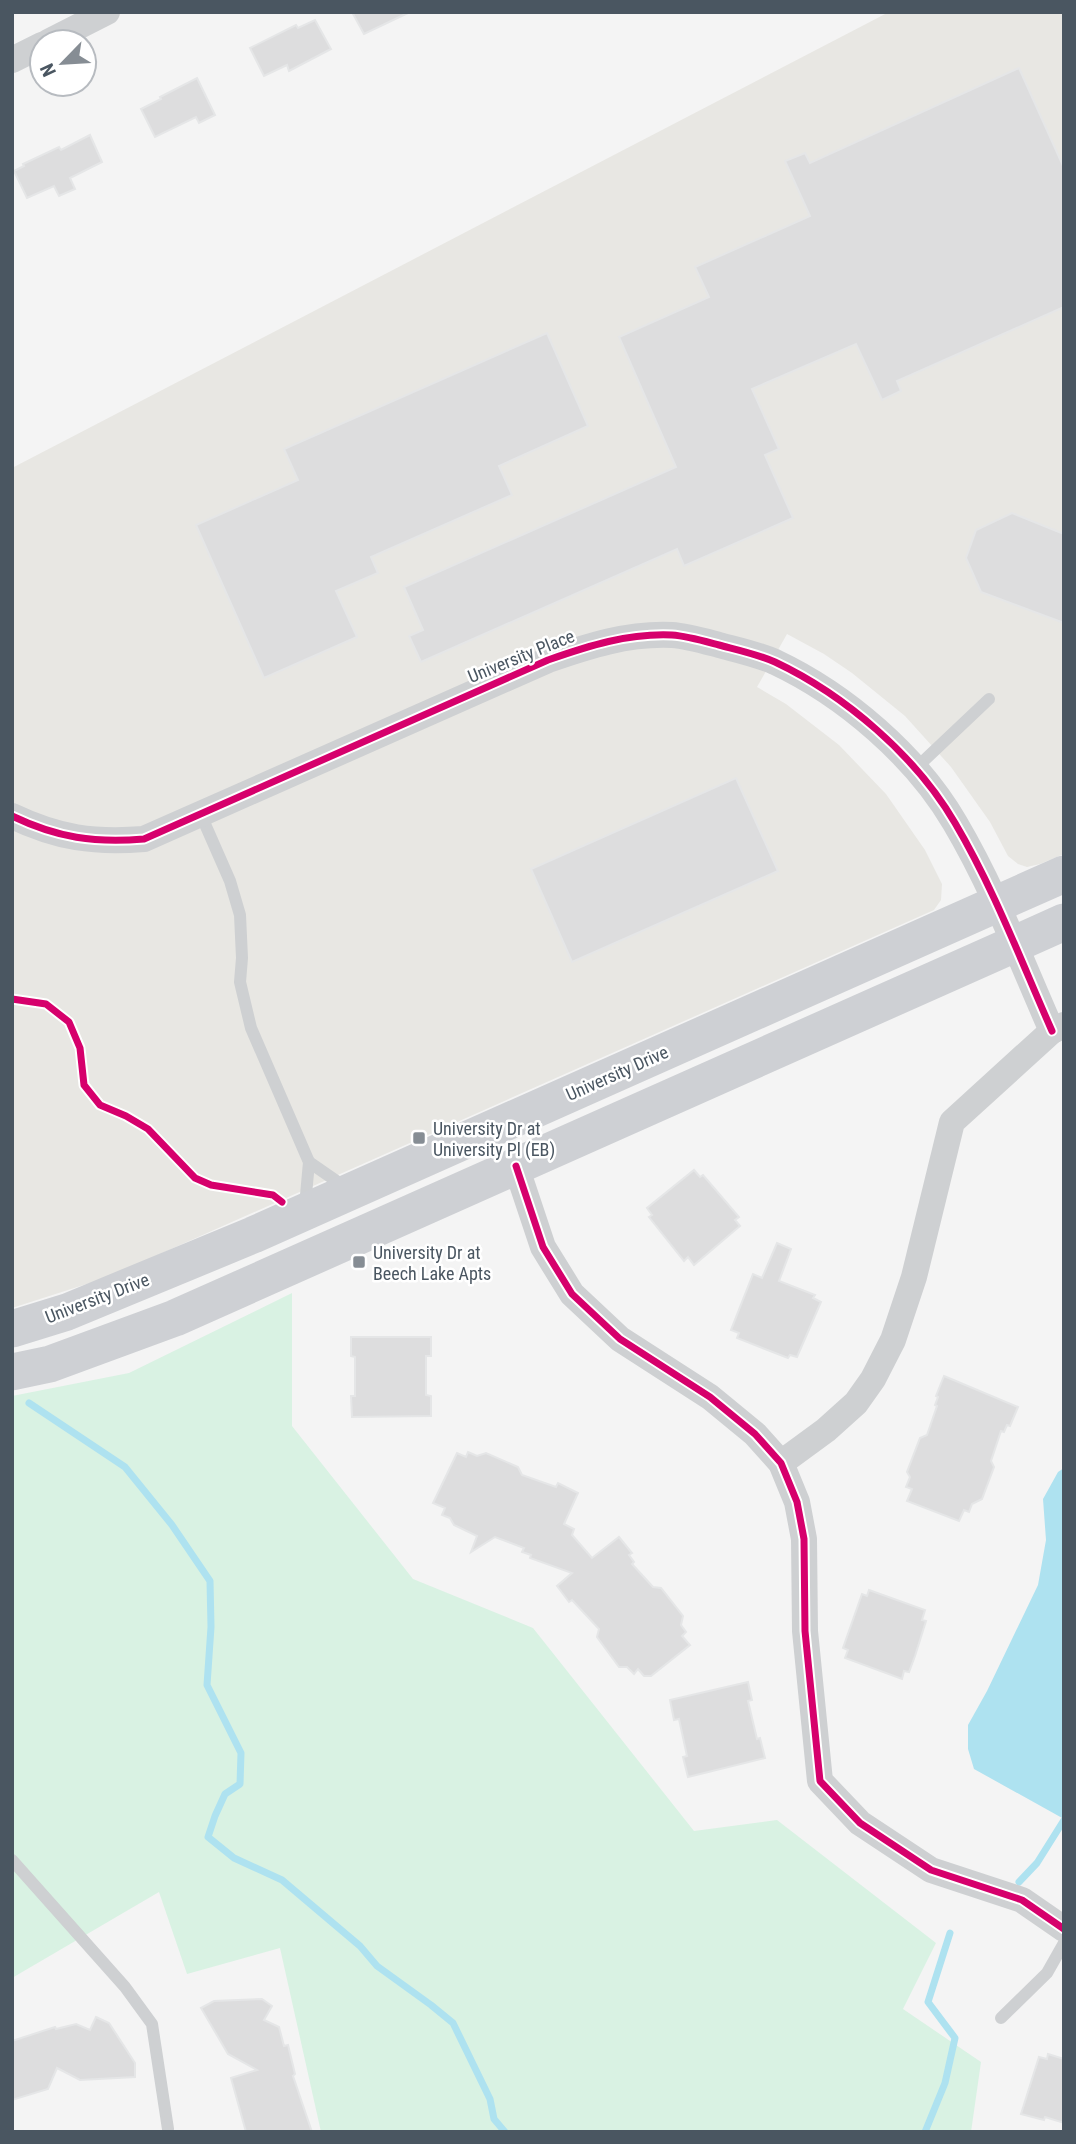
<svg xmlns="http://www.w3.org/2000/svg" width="1076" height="2144" font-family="'Roboto Condensed',sans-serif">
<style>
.commercial{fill:#e8e7e3}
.green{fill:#d9f2e3}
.water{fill:#aee2f0}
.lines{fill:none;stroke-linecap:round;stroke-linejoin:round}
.stream{stroke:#aee2f0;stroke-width:7}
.building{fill:#ddddde;stroke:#e5e6e7;stroke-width:2}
.service{stroke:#ced0d2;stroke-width:12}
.minor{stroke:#ced0d2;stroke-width:26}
.secondary{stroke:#ced0d4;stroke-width:37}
.cycleway-casing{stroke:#fff;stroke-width:11}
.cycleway{stroke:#d6006c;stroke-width:7}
.poi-dot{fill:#868d94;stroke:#fff;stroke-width:2.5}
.labels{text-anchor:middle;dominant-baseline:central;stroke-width:5;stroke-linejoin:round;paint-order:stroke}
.street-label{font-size:18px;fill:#4a5661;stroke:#fff}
.poi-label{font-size:18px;fill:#4a5661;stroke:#fff;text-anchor:start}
</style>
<rect width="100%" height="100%" fill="#f4f4f4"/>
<!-- commercial -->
<path class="commercial" d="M 889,12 L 1064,12 L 1064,854 L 1040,864 L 1027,867 L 1018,864 L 1008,856 L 990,822 L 951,767 L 905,716 L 852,673 L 824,654 L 787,634 L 757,687 L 786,704 L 839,745 L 886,794 L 925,850 L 942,884 L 941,900 L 934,910 L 142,1262 L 96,1281 L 12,1308 L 12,468 Z"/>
<!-- green -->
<path class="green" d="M 292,1293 L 292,1426 L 413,1579 L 533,1628 L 694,1831 L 777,1820 L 936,1943 L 903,2009 L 981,2062 L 971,2132 L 321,2132 L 280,1948 L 187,1974 L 159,1892 L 12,1978 L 12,1396 L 129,1373 Z"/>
<!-- water -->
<path class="water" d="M 1064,1468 L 1064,1819 L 974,1769 L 968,1749 L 968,1725 L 987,1691 L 1038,1585 L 1046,1540 L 1043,1499 L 1058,1472 Z"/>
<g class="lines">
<!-- stream -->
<g class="stream">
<path d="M 29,1403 L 125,1467 L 172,1525 L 210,1581 L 211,1627 L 207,1685 L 241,1753 L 240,1784 L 225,1794 L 215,1816 L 208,1837 L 234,1858 L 282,1880 L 360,1946 L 377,1966 L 431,2005 L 453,2023 L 490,2099 L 494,2119 L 505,2132"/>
<path d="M 1019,1882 L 1037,1863 L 1064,1820"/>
<path d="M 925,2132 L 945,2083 L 955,2038 L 928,2002 L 950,1933"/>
</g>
</g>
<!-- building -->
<g class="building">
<path d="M 352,12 L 410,12 L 364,34 Z"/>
<path d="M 315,20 L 331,49 L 289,71 L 287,65 L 264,76 L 250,48 L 296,25 L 298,28 Z"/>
<path d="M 1019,68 L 1064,168 L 1064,307 L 897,381 L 901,391 L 882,400 L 856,344 L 752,389 L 779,449 L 765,455 L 793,518 L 684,566 L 677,549 L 421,662 L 409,636 L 423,630 L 404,587 L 676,467 L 619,337 L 709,297 L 695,267 L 810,216 L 785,161 L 805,153 L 810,163 Z"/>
<path d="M 197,78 L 215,115 L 199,123 L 196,117 L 155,137 L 141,109 L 161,99 L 160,97 Z"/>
<path d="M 90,135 L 102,162 L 70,178 L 75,189 L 59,196 L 54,186 L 27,198 L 14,171 L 24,166 L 23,164 L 59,147 L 61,150 Z"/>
<path d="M 547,333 L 588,426 L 499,466 L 512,495 L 371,557 L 378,573 L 336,591 L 357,637 L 264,678 L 196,525 L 298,480 L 284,449 Z"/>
<path d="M 1012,513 L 1064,534 L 1064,623 L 981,592 L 966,558 L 976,530 Z"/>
<path d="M 736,778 L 778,871 L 572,962 L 531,869 Z"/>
<path d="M 694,1170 L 700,1177 L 703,1175 L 739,1217 L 735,1220 L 740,1226 L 694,1265 L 688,1257 L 684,1261 L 649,1217 L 652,1215 L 647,1208 Z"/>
<path d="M 777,1243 L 791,1249 L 779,1281 L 815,1295 L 813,1298 L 821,1302 L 797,1357 L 790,1355 L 788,1358 L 737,1338 L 739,1333 L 731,1330 L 753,1274 L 762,1278 Z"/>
<path d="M 351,1337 L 431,1337 L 431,1356 L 426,1356 L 426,1395 L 431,1396 L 431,1416 L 352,1417 L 351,1396 L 355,1396 L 355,1357 L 351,1356 Z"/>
<path d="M 944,1376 L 1018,1407 L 1010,1426 L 1007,1425 L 1004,1432 L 1001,1431 L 991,1461 L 994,1467 L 982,1499 L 972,1504 L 969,1512 L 964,1510 L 959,1521 L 907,1501 L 912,1489 L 906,1487 L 910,1477 L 907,1472 L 920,1438 L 927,1435 L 937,1406 L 935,1405 L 938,1397 L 936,1396 Z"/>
<path d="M 468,1452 L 477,1456 L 486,1453 L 518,1467 L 522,1475 L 556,1487 L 558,1483 L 578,1493 L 564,1524 L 574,1529 L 572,1535 L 592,1558 L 619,1537 L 632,1553 L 629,1555 L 634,1562 L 632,1564 L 653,1587 L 661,1588 L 683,1616 L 681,1625 L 686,1632 L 682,1636 L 690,1645 L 651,1676 L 644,1676 L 638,1669 L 634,1674 L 627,1667 L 619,1667 L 597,1637 L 599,1629 L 572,1600 L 569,1602 L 557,1586 L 572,1573 L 530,1558 L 531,1555 L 522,1552 L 524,1548 L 495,1537 L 471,1552 L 477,1536 L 454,1525 L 450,1518 L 442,1515 L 445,1508 L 433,1503 L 457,1453 L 466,1457 Z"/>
<path d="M 869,1590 L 925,1610 L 922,1620 L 926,1621 L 915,1656 L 909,1672 L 904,1671 L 902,1679 L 845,1658 L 848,1650 L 843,1648 L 862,1594 L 867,1596 Z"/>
<path d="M 748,1682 L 752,1700 L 748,1701 L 757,1739 L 760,1738 L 765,1758 L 688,1777 L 683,1757 L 687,1756 L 679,1719 L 674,1720 L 670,1700 Z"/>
<path d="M 262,1999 L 272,2006 L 264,2020 L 279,2027 L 284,2046 L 288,2045 L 295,2074 L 293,2076 L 312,2132 L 246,2132 L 231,2078 L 257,2070 L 228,2054 L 201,2008 L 214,2001 Z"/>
<path d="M 96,2017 L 109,2023 L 135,2063 L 135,2077 L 80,2080 L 57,2068 L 48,2089 L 12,2100 L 12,2041 L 55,2027 L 56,2029 L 76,2024 L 90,2030 Z"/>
<path d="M 1048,2054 L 1064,2059 L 1064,2123 L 1045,2117 L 1044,2120 L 1021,2114 L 1039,2057 L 1047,2059 Z"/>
</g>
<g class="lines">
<!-- service -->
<g class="service">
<path d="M 916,768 L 989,699"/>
<path d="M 201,815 L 230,881 L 240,915 L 242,958 L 240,982 L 251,1028 L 309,1162 L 305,1206"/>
<path d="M 309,1162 L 345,1187"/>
<path d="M 12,1860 L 125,1987 L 152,2024 L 168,2129"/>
<path d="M 1001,2018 L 1047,1973 L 1064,1943"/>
</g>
<!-- minor -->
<g class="minor">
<path d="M 48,42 L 107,12"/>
<path d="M 12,60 L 42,45"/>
<path d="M 12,816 C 58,838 94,843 144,839 L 548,660 C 588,646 628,633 672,635 C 687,636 704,641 719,645 C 738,650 757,654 775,662 C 845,695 916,756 955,823 C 994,889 1021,961 1052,1031"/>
<path d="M 516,1166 L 543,1247 L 572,1294 L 620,1339 L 710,1397 L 755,1434 L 781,1463 L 797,1502 L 804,1539 L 805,1631 L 820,1781 L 860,1823 L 931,1870 L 1022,1900 L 1064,1929"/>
<path d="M 781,1463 L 826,1430 L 856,1403 L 873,1379 L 893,1340 L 914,1277 L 952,1122 L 1052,1031 L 1064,1025"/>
</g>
<!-- secondary -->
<g class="secondary">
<path d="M 12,1329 L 67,1312 L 253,1235 L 1064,874"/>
<path d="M 12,1372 L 50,1364 L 175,1318 L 1064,922"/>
</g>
<defs>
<g id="cycleway">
<path d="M 12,816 C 58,838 94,843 144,839 L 548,660 C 588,646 628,633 672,635 C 687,636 704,641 719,645 C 738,650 757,654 775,662 C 845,695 916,756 955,823 C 994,889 1021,961 1052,1031"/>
<path d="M 12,999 L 46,1004 L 69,1022 L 80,1048 L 84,1085 L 100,1105 L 126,1116 L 148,1129 L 195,1178 L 211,1185 L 273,1195 L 282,1202"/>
<path d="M 516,1166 L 543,1247 L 572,1294 L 620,1339 L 710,1397 L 755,1434 L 781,1463 L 797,1502 L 804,1539 L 805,1631 L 820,1781 L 860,1823 L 931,1870 L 1022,1900 L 1064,1929"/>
</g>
</defs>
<!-- cycleway casing -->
<use href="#cycleway" class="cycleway-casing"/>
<!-- cycleway -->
<use href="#cycleway" class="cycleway"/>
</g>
<!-- markers -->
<g class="poi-dot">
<rect x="412" y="1131" width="14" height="14" rx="3.5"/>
<rect x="352" y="1255" width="14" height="14" rx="3.5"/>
</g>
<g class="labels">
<!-- street labels -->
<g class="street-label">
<text transform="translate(521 656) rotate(-22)">University Place</text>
<text transform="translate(617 1073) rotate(-24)">University Drive</text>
<text transform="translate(97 1298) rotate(-21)">University Drive</text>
</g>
<!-- poi labels -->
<g class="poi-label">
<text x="433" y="1128">University Dr at<tspan x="433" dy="21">University Pl (EB)</tspan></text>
<text x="373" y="1252">University Dr at<tspan x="373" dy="21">Beech Lake Apts</tspan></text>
</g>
</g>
<!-- border -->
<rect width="1076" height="2144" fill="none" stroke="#4a5661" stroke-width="28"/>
<!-- north arrow -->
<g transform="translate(63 63) rotate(245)"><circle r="33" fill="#ffffff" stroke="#b7bbc0" stroke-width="2"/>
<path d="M0-5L12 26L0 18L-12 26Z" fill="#868d94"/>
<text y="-10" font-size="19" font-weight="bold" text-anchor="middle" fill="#4a5661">N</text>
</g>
</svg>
